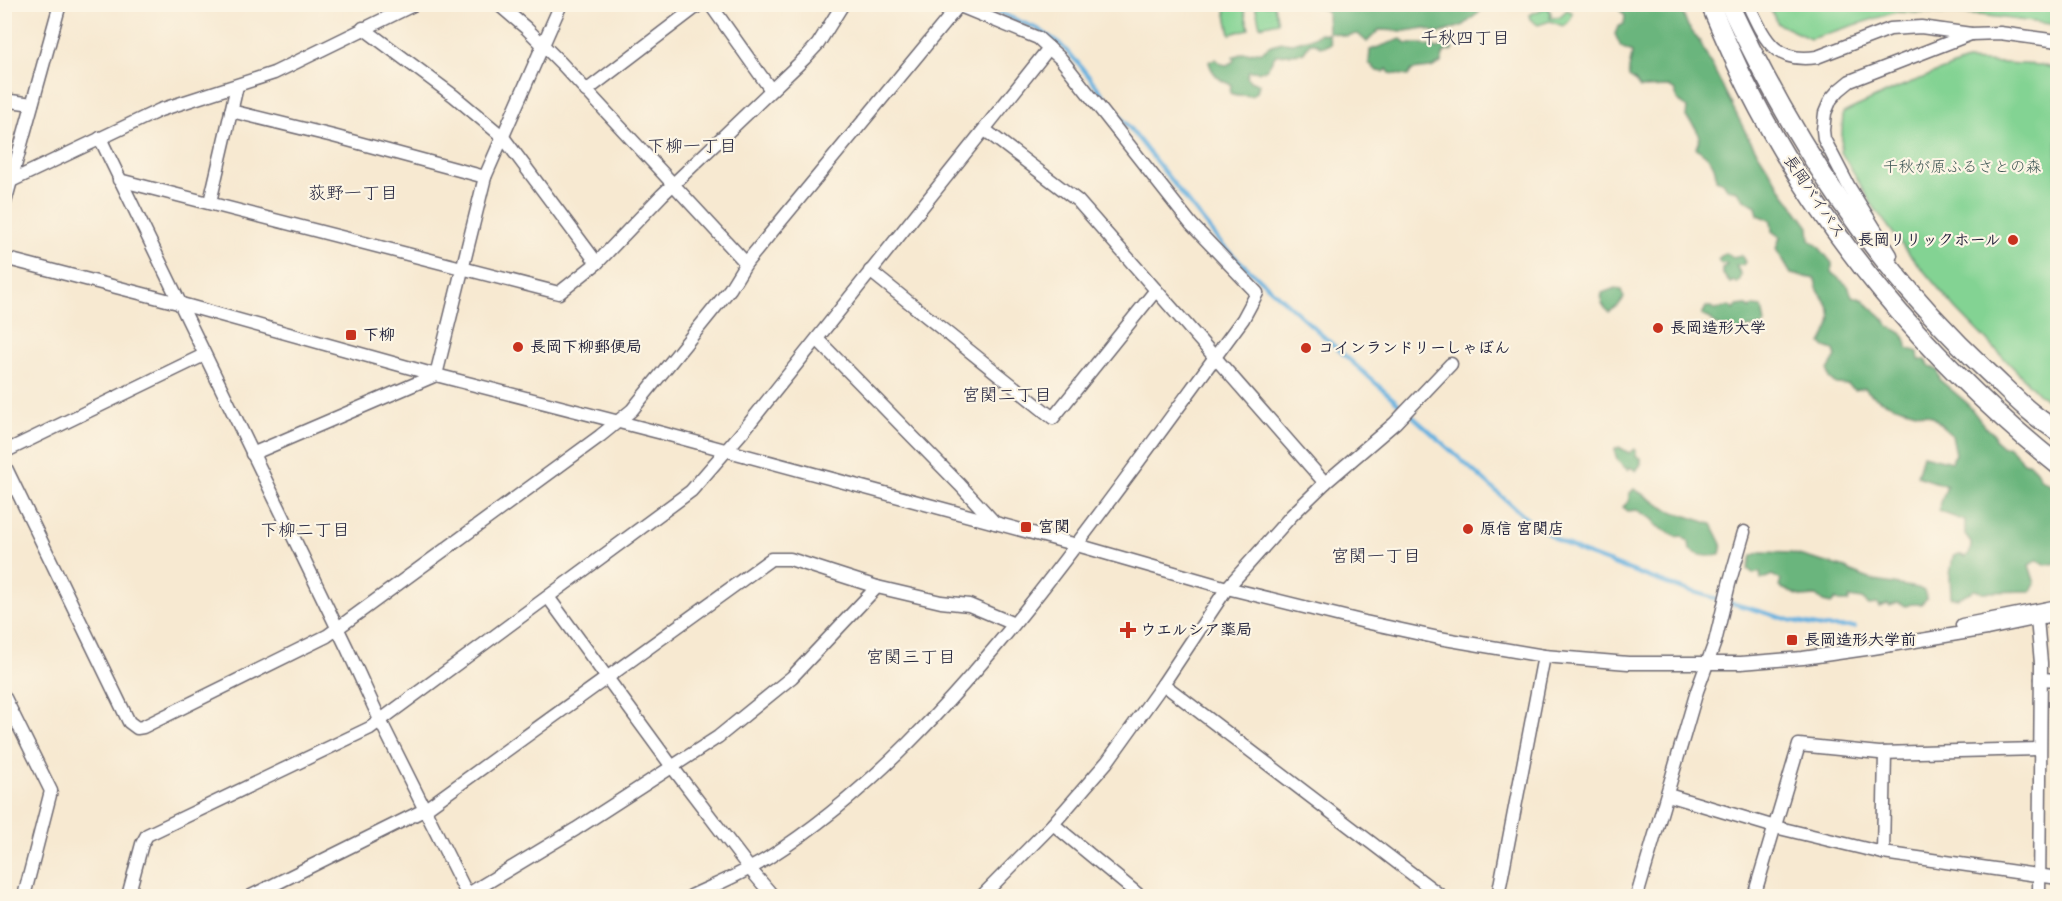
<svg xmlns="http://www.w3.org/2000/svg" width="2062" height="901" font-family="'Balsamiq Sans','Klee One',sans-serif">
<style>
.green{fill:#83d393;stroke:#527a67;stroke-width:1.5}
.forest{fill:#6ab57d;stroke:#466c5c;stroke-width:1.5}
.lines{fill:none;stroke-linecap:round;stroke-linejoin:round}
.stream{stroke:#66b1df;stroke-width:4}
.minor-casing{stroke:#6d6870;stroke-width:15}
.highway-casing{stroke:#6d6870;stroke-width:21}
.minor{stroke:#fff;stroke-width:12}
.highway{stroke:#fff;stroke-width:18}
.poi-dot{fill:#c8321e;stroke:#fcf5e5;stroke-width:2}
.labels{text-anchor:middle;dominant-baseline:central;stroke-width:4.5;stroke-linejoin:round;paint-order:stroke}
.park-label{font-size:16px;fill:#3f5755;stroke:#fcf5e5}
.street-label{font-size:16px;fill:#22223b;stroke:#fcf5e5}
.poi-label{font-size:16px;font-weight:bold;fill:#22223b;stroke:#fcf5e5;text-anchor:start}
.neighbourhood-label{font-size:18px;fill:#22223b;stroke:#fcf5e5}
</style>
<rect width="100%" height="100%" fill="#fcf5e5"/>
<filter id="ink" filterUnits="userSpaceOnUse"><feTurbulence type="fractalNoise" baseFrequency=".0167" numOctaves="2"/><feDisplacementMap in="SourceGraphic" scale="12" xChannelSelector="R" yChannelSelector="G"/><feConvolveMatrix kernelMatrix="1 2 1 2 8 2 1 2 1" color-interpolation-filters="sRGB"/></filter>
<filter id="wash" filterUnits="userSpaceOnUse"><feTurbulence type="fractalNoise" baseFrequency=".008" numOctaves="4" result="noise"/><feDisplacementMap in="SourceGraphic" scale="24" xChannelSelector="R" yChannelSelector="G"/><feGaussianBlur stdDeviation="1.35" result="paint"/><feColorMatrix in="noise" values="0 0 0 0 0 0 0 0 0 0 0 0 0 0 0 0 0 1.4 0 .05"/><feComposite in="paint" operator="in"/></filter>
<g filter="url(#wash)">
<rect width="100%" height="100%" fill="#f7e9d1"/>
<!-- green -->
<g class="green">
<path d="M 1224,5 L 1243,5 L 1249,29 L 1230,34 Z"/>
<path d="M 1255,5 L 1274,5 L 1278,22 L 1260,26 Z"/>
<path d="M 1768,5 L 2057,5 L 2057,25 L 1980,15 L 1896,12 L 1810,39 L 1778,24 Z"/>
<path d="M 1547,7 L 1551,13 L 1550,18 L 1559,17 L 1567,10 L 1572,12 C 1572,19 1569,23 1563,26 L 1550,21 L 1538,25 L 1530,19 L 1529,15 Z"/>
<path d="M 1966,61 L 2041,65 L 2057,69 L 2057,409 L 2038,393 L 1956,309 L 1901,244 L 1871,203 L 1841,152 L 1843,113 L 1897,88 Z"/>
</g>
<!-- forest -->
<g class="forest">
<path d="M 1480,4 L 1484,8 L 1464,25 L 1438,34 L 1425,28 L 1405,31 L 1379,30 L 1367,42 L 1358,34 L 1346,36 L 1328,32 L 1327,11 L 1317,7 L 1316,5 Z"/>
<path d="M 1617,4 L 1680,5 L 1687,25 L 1700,42 L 1748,137 L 1784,193 L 1809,227 L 1810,240 L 1818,246 L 1832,263 L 1832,273 L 1848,286 L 1852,296 L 1864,300 C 1871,311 1884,314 1889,327 C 1900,330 1907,336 1907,348 L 1918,352 L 1919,360 L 1926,360 L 1929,365 L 1938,371 L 1940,380 L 1967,403 L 1985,427 L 1994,434 L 1995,440 L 2003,447 L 2008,446 L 2024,462 L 2030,464 L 2036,470 L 2041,479 L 2049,483 L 2057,492 L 2057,563 L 2045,565 L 2037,560 L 2029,565 L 2035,584 L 2031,591 L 1983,592 L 1974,590 L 1958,598 L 1951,597 L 1950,575 L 1953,556 L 1959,554 L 1966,557 L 1970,552 L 1971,543 L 1965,535 L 1965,521 L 1938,511 L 1947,486 L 1917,476 L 1923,455 L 1951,462 L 1956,454 L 1952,435 C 1942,429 1940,420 1931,416 C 1925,413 1918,413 1912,411 C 1898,407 1873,400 1865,388 L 1855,390 L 1848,385 L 1836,384 L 1829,378 L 1828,370 L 1836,357 L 1834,350 L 1825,347 L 1821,343 C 1829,328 1836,317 1825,301 C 1819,291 1817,292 1815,279 L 1791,274 L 1776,249 L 1780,237 L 1772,231 L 1771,220 L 1758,215 L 1756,206 L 1744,199 L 1737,191 L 1728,189 L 1723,182 L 1716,179 C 1716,163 1709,157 1696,148 L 1700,137 L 1695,127 L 1686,117 L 1687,108 L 1677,99 L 1675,91 L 1669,87 L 1640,88 L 1635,81 L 1629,77 C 1627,67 1632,62 1632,52 L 1621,47 L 1615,34 L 1618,27 L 1624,24 L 1625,16 L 1616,6 Z"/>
<path d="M 1320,33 L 1328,34 L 1331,44 L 1320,47 L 1316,43 L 1310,43 L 1303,53 L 1276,55 C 1264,70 1271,73 1249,71 L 1247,77 L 1251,82 L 1256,82 L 1259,84 L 1257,92 L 1251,96 C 1244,94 1238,97 1230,93 L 1231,84 C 1221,83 1210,71 1209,61 L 1216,59 L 1221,64 L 1227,65 L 1234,61 L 1233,57 L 1243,53 L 1261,52 L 1271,45 L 1283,42 L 1292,43 L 1312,38 Z"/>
<path d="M 1401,39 L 1407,44 L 1422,44 L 1438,49 L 1444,45 L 1450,45 L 1453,50 L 1444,52 L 1441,63 L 1431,68 L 1412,70 L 1408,76 L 1390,73 L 1387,69 L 1384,72 L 1377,71 L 1369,63 L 1370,50 Z"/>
<path d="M 1725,253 L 1733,257 L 1741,255 L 1745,262 L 1743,265 L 1736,266 L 1741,274 L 1740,281 L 1737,283 L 1734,281 L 1730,283 L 1722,273 L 1722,268 L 1727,265 L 1725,263 L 1721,264 L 1718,259 Z"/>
<path d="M 1615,288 L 1621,290 L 1624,298 L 1618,306 L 1609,312 C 1603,307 1600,302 1602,293 Z"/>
<path d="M 1745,305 L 1750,308 L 1753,306 L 1762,307 L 1765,324 L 1761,328 L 1749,327 L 1744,331 L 1736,331 L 1714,324 L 1711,319 L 1702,315 L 1706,307 L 1711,307 L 1715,310 L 1729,306 L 1734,310 L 1737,306 Z"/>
<path d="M 1619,447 L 1629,453 L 1634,449 L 1636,452 L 1636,457 L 1641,458 L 1641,464 L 1636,471 L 1630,467 L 1628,470 C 1620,464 1615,460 1615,449 Z"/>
<path d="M 1634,489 L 1668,510 L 1712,524 L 1722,544 L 1720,554 C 1709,558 1699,556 1690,550 L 1689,542 L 1681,536 L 1677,537 L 1655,525 L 1654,520 L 1637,510 L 1628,511 L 1623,507 L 1629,501 L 1629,494 Z"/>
<path d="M 1761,552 L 1791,553 L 1846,568 L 1851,572 L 1875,581 L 1918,588 L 1924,591 L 1927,598 L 1921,604 L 1911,604 L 1906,606 L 1898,603 L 1890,606 L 1888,604 L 1879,607 L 1877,604 L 1869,605 L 1862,599 L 1850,597 L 1848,602 L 1840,602 L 1836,599 L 1831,604 L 1823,602 L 1816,596 L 1802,597 L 1779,587 L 1781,580 L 1772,575 L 1761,580 L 1760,572 L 1754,574 L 1748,569 L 1752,556 Z"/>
</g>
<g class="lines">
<!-- stream -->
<path class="stream" d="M 979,4 L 1038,29 L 1059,43 L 1079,64 L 1223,246 L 1527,519 L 1557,540 L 1581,552 L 1670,585 L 1793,621 L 1822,627 L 1855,627"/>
</g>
</g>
<g filter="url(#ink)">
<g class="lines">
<defs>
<g id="minor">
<path d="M 498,4 L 526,28 L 561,63 L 746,263"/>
<path d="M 710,4 L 771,90"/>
<path d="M 1748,4 C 1764,37 1773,64 1817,57 L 1890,29 L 1921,27 L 1971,34 L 2000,33 L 2058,41"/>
<path d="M 363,28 L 454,96 L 503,137 L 597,263"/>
<path d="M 586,91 L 700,4"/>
<path d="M 4,100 L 32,104"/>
<path d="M 231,111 L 333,136 L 485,177"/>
<path d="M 100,138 L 347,648 L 380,720 L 468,896"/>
<path d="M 119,180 L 559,293 L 597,263 L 662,195 L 805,58 L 818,44 L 843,4"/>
<path d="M 11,181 L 160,110 L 274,73 L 415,4"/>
<path d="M 210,202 L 237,86"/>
<path d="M 4,206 L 60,4"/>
<path d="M 1891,255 L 1849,187 L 1824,139 L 1823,130 L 1825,113 L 1831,99 L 1839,90 L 1850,81 L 1971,34"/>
<path d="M 4,258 L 178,303 L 436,375 L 662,433 L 1077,545 L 1227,588 L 1365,622 L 1439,638 L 1544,656 L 1628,663 L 1741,663 L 1803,658 L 1873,648 L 1987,629 L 2058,614"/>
<path d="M 870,271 L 1053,418 L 1156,290"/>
<path d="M 817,339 L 960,485 L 995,523"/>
<path d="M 4,452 L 204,355"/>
<path d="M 252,454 L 436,375 L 485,177 L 561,4"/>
<path d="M 4,464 L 129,722 L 137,728 L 143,727 L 327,636 L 600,436 L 632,410 L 730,289 L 746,263 L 960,4"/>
<path d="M 1325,483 L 1395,423 L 1451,364"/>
<path d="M 548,597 L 673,768 L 750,869 L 773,896"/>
<path d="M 2037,619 L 2041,663 L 2039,896"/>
<path d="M 1962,625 L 2058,606"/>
<path d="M 2041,679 L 2058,680"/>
<path d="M 1163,684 L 1441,896"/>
<path d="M 4,696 L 51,791 L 24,896"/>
<path d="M 1668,795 L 1775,827 L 1883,853 L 2058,878"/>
<path d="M 1053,824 L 1140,896"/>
<path d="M 1883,853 L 1885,753"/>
<path d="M 128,896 L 142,844 L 147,835 L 370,728 L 691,491 L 744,430 L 1049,48"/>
<path d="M 251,896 L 424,810 L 771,559 L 790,559 L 877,587 L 941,602 L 969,605 L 1014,624"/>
<path d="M 465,896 L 576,829 L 718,737 L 792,677 L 877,587"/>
<path d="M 691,896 C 717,884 744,873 768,858 C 871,792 953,701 1028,607 C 1103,513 1172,415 1243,319 L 1257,293 L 1191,224 L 1061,59 L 1038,38 L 955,4"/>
<path d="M 982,896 L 1053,824 L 1107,762 L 1163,684 L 1227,588 L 1292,515 L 1325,483 L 1078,201 L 985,130"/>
<path d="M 1498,896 L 1544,656"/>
<path d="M 1637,896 L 1697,691 L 1715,642 L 1729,584 L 1744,532"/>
<path d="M 1754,896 L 1799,745 L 1879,753 L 2039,749"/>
</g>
<g id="highway">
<path d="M 1710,4 C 1722,32 1734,60 1748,88 C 1820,232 1932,364 2058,465"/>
<path d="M 1729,4 C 1796,146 1873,265 1989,373 C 2003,386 2017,401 2032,413 C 2040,420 2049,425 2058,432"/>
</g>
</defs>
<!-- minor casing -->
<use href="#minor" class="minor-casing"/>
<!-- highway casing -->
<use href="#highway" class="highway-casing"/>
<!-- minor -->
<use href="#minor" class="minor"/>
<!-- highway -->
<use href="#highway" class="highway"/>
</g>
</g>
<!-- markers -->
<g class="poi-dot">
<circle cx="2013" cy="240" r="6"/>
<circle cx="1658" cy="328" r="6"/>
<rect x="345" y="329" width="12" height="12" rx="3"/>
<circle cx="518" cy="347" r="6"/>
<circle cx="1306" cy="348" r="6"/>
<rect x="1020" y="521" width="12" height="12" rx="3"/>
<circle cx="1468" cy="529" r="6"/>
<path d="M1125 621h6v6h6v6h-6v6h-6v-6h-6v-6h6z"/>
<rect x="1786" y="634" width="12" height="12" rx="3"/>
</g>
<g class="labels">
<!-- park labels -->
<g class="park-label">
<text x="1962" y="167">千秋が原ふるさとの森</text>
</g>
<!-- street labels -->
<g class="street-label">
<text transform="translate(1814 197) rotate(56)">長岡バイパス</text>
</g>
<!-- poi labels -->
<g class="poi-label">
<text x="2001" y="240" text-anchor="end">長岡リリックホール</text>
<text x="1670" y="328">長岡造形大学</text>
<text x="363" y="335">下柳</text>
<text x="530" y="347">長岡下柳郵便局</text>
<text x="1318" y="348">コインランドリーしゃぼん</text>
<text x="1038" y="527">宮関</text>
<text x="1480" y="529">原信 宮関店</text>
<text x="1140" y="630">ウエルシア薬局</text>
<text x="1804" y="640">長岡造形大学前</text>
</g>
<!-- neighbourhood labels -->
<g class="neighbourhood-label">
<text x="1465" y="38">千秋四丁目</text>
<text x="692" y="146">下柳一丁目</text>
<text x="353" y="193">荻野一丁目</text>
<text x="1007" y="395">宮関二丁目</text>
<text x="305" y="530">下柳二丁目</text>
<text x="1376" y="556">宮関一丁目</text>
<text x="911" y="657">宮関三丁目</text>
</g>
</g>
<!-- margin -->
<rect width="2062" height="901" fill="none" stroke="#fcf5e5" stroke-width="24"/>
</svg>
